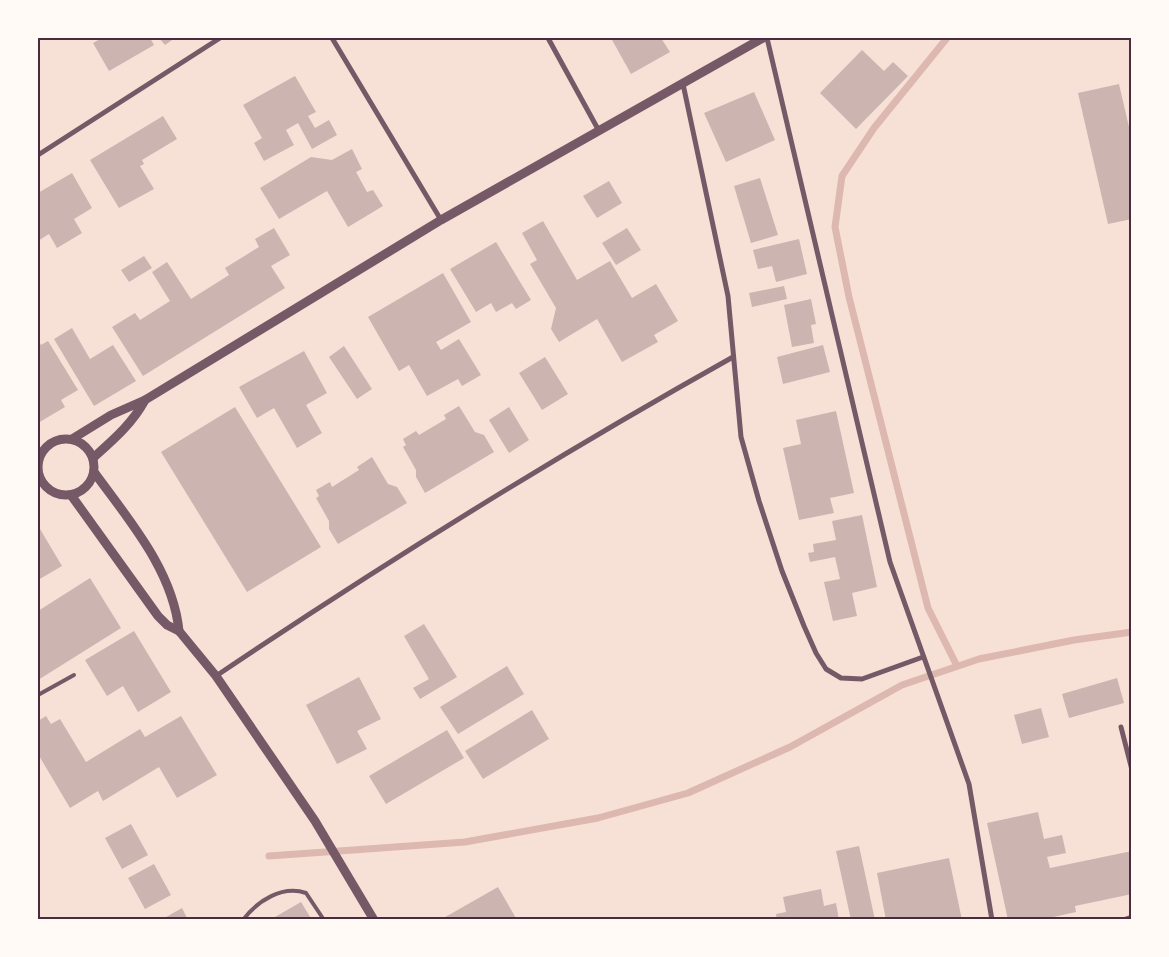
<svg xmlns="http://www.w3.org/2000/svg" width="1169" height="957" font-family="'Source Serif 4',serif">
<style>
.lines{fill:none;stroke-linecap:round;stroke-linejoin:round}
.stream{stroke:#dcb8b0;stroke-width:7}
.building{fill:#ccb4b1}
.service{stroke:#755966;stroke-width:4}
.minor{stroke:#755966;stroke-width:5}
.tertiary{stroke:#755966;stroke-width:9}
.neatline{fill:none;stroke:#4a2c40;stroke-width:2}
</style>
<rect width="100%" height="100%" fill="#f7e1d7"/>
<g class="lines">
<!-- stream -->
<g class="stream">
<path d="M 947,38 L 874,128 L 842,176 L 835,227 L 849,297 L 928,608 L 957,666"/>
<path d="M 269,856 L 465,842 L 598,818 L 688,793 L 790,747 L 902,685 L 979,659 L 1074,640 L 1132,632"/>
</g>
</g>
<!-- building -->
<g class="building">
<path d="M 102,38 L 150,38 L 154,45 L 109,71 L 93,43 Z"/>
<path d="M 159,38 L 175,38 L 165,45 Z"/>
<path d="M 611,38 L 661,38 L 670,52 L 631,74 Z"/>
<path d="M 862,50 L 884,71 L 893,62 L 908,76 L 856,129 L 820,93 Z"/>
<path d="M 295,76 L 316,112 L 308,116 L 315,128 L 329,120 L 337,135 L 312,149 L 298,123 L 286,130 L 294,145 L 264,161 L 254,143 L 262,138 L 243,105 Z"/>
<path d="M 1119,84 L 1132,140 L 1132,219 L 1108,224 L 1078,93 Z"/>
<path d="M 754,92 L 775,140 L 726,162 L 704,113 Z"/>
<path d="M 163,116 L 177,139 L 142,160 L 144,164 L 140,166 L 154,189 L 119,208 L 90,160 Z"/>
<path d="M 352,149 L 362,169 L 356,172 L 367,192 L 373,190 L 383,206 L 348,227 L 327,191 L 279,219 L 260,188 L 311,157 L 332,160 Z"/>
<path d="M 72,173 L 92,208 L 74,219 L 82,233 L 57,248 L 49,234 L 38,241 L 38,193 Z"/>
<path d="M 760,178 L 778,235 L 751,243 L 734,186 Z"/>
<path d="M 609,181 L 622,203 L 597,218 L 583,196 Z"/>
<path d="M 543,221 L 577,280 L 610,261 L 632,298 L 656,284 L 678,321 L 654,335 L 658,342 L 622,362 L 597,319 L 559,342 L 551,329 L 556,308 L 530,264 L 537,260 L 522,233 Z"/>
<path d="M 274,228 L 290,255 L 271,266 L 285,288 L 143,376 L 112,327 L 135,313 L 140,320 L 170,301 L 152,272 L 167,262 L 191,299 L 229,275 L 225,268 L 259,247 L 255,239 Z"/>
<path d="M 627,228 L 641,250 L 616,265 L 602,243 Z"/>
<path d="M 799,239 L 807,274 L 776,282 L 772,266 L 758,269 L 753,250 Z"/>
<path d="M 496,242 L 531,300 L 516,309 L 512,303 L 496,312 L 491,303 L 476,312 L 450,269 Z"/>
<path d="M 144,256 L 152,268 L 129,282 L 121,270 Z"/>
<path d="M 443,273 L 471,322 L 436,342 L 441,350 L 459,339 L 481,375 L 462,386 L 458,379 L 427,396 L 409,365 L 399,371 L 368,317 Z"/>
<path d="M 784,286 L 787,299 L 752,307 L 749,293 Z"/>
<path d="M 811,299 L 816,324 L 811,325 L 814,343 L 792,347 L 784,305 Z"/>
<path d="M 72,328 L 90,359 L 113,345 L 136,381 L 94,406 L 54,339 Z"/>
<path d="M 38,339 L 41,345 L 48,341 L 78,390 L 61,400 L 65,407 L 38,423 Z"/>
<path d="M 823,345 L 830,372 L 783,384 L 777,357 Z"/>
<path d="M 344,346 L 372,389 L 357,399 L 329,357 Z"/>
<path d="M 304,351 L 327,393 L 306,405 L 322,433 L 297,448 L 274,408 L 257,418 L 239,387 Z"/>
<path d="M 545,357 L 568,394 L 542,410 L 519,373 Z"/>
<path d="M 459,406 L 475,432 L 484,435 L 494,452 L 425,493 L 416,477 L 416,470 L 403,447 L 406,445 L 403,439 L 416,431 L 419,435 L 446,419 L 444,415 Z"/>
<path d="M 235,407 L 321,547 L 247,592 L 161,452 Z"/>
<path d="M 509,407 L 529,440 L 509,453 L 489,420 Z"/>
<path d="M 836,411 L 854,493 L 830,498 L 834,513 L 799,520 L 783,448 L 801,444 L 796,420 Z"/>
<path d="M 372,457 L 388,484 L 397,487 L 407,503 L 338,544 L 329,529 L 329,521 L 316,498 L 319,496 L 316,490 L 330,482 L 332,487 L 359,470 L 357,467 Z"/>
<path d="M 862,515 L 877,587 L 852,593 L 857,616 L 833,621 L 824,582 L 840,579 L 835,557 L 810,562 L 808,553 L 814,552 L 813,544 L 836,540 L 832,521 Z"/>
<path d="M 40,529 L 62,566 L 38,580 L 38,530 Z"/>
<path d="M 90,578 L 121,628 L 38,680 L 38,611 Z"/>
<path d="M 424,624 L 457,677 L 420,699 L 413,688 L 429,679 L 404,636 Z"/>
<path d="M 134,631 L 171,692 L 138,712 L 123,686 L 107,696 L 85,660 Z"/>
<path d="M 507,666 L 524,694 L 458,734 L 440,707 Z"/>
<path d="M 359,677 L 381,719 L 357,731 L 367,749 L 337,764 L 306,705 Z"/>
<path d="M 1117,678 L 1124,703 L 1069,718 L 1062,694 Z"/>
<path d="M 1041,708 L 1049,737 L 1022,744 L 1014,715 Z"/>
<path d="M 532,710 L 549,739 L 483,779 L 465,751 Z"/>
<path d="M 46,716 L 51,724 L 60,719 L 86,762 L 140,729 L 145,737 L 181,716 L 217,775 L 177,798 L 159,767 L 103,801 L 98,791 L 70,808 L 38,754 L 38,721 Z"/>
<path d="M 447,730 L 464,758 L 386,804 L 369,776 Z"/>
<path d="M 1038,812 L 1044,839 L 1062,835 L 1066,853 L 1047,857 L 1050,868 L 1132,851 L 1132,894 L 1075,906 L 1076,912 L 1040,920 L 1008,920 L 987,823 Z"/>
<path d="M 131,824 L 148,855 L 122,869 L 105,838 Z"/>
<path d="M 859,846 L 875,920 L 851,920 L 836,851 Z"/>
<path d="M 949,858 L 962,920 L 886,920 L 877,873 Z"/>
<path d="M 154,864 L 171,895 L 145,909 L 128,878 Z"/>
<path d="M 498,887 L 517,920 L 440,920 Z"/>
<path d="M 821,889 L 824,906 L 836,903 L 839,920 L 777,920 L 776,914 L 786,912 L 783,897 Z"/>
<path d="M 301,902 L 312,920 L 277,920 L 275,917 Z"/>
<path d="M 182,908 L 188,920 L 161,920 Z"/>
</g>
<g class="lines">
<!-- service -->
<g class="service">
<path d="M 38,695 L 74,675"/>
<path d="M 243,920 C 257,901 282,885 306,893 L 324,920"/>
</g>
<!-- minor -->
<g class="minor">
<path d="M 332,38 L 441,220"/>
<path d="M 548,38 L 599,131"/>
<path d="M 767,38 L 890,562 L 969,784 L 992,920"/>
<path d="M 683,84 L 728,296 L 741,437 L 759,501 L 782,571 L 804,626 L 816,653 L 826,669 L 841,678 L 862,679 L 923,657"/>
<path d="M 38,155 L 220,38"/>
<path d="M 216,676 C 384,563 556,456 733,357"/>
<path d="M 1121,727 L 1132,770"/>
<path d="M 1123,920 L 1132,917"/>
</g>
<!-- tertiary -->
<g class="tertiary">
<path d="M 72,439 L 111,415 L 145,400 L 441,220 L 763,38"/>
<circle cx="66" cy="467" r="28"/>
<path d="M 93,458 C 113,440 132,424 145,400"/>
<path d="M 94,472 C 128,519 173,570 179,631"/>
<path d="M 71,495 L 158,616 L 167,625 L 179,631 L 216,676 L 315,821 L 374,920"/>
</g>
</g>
<!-- border -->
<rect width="1169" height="957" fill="none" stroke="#fffaf5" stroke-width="78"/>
<rect x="39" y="39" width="1091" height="879" class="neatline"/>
</svg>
